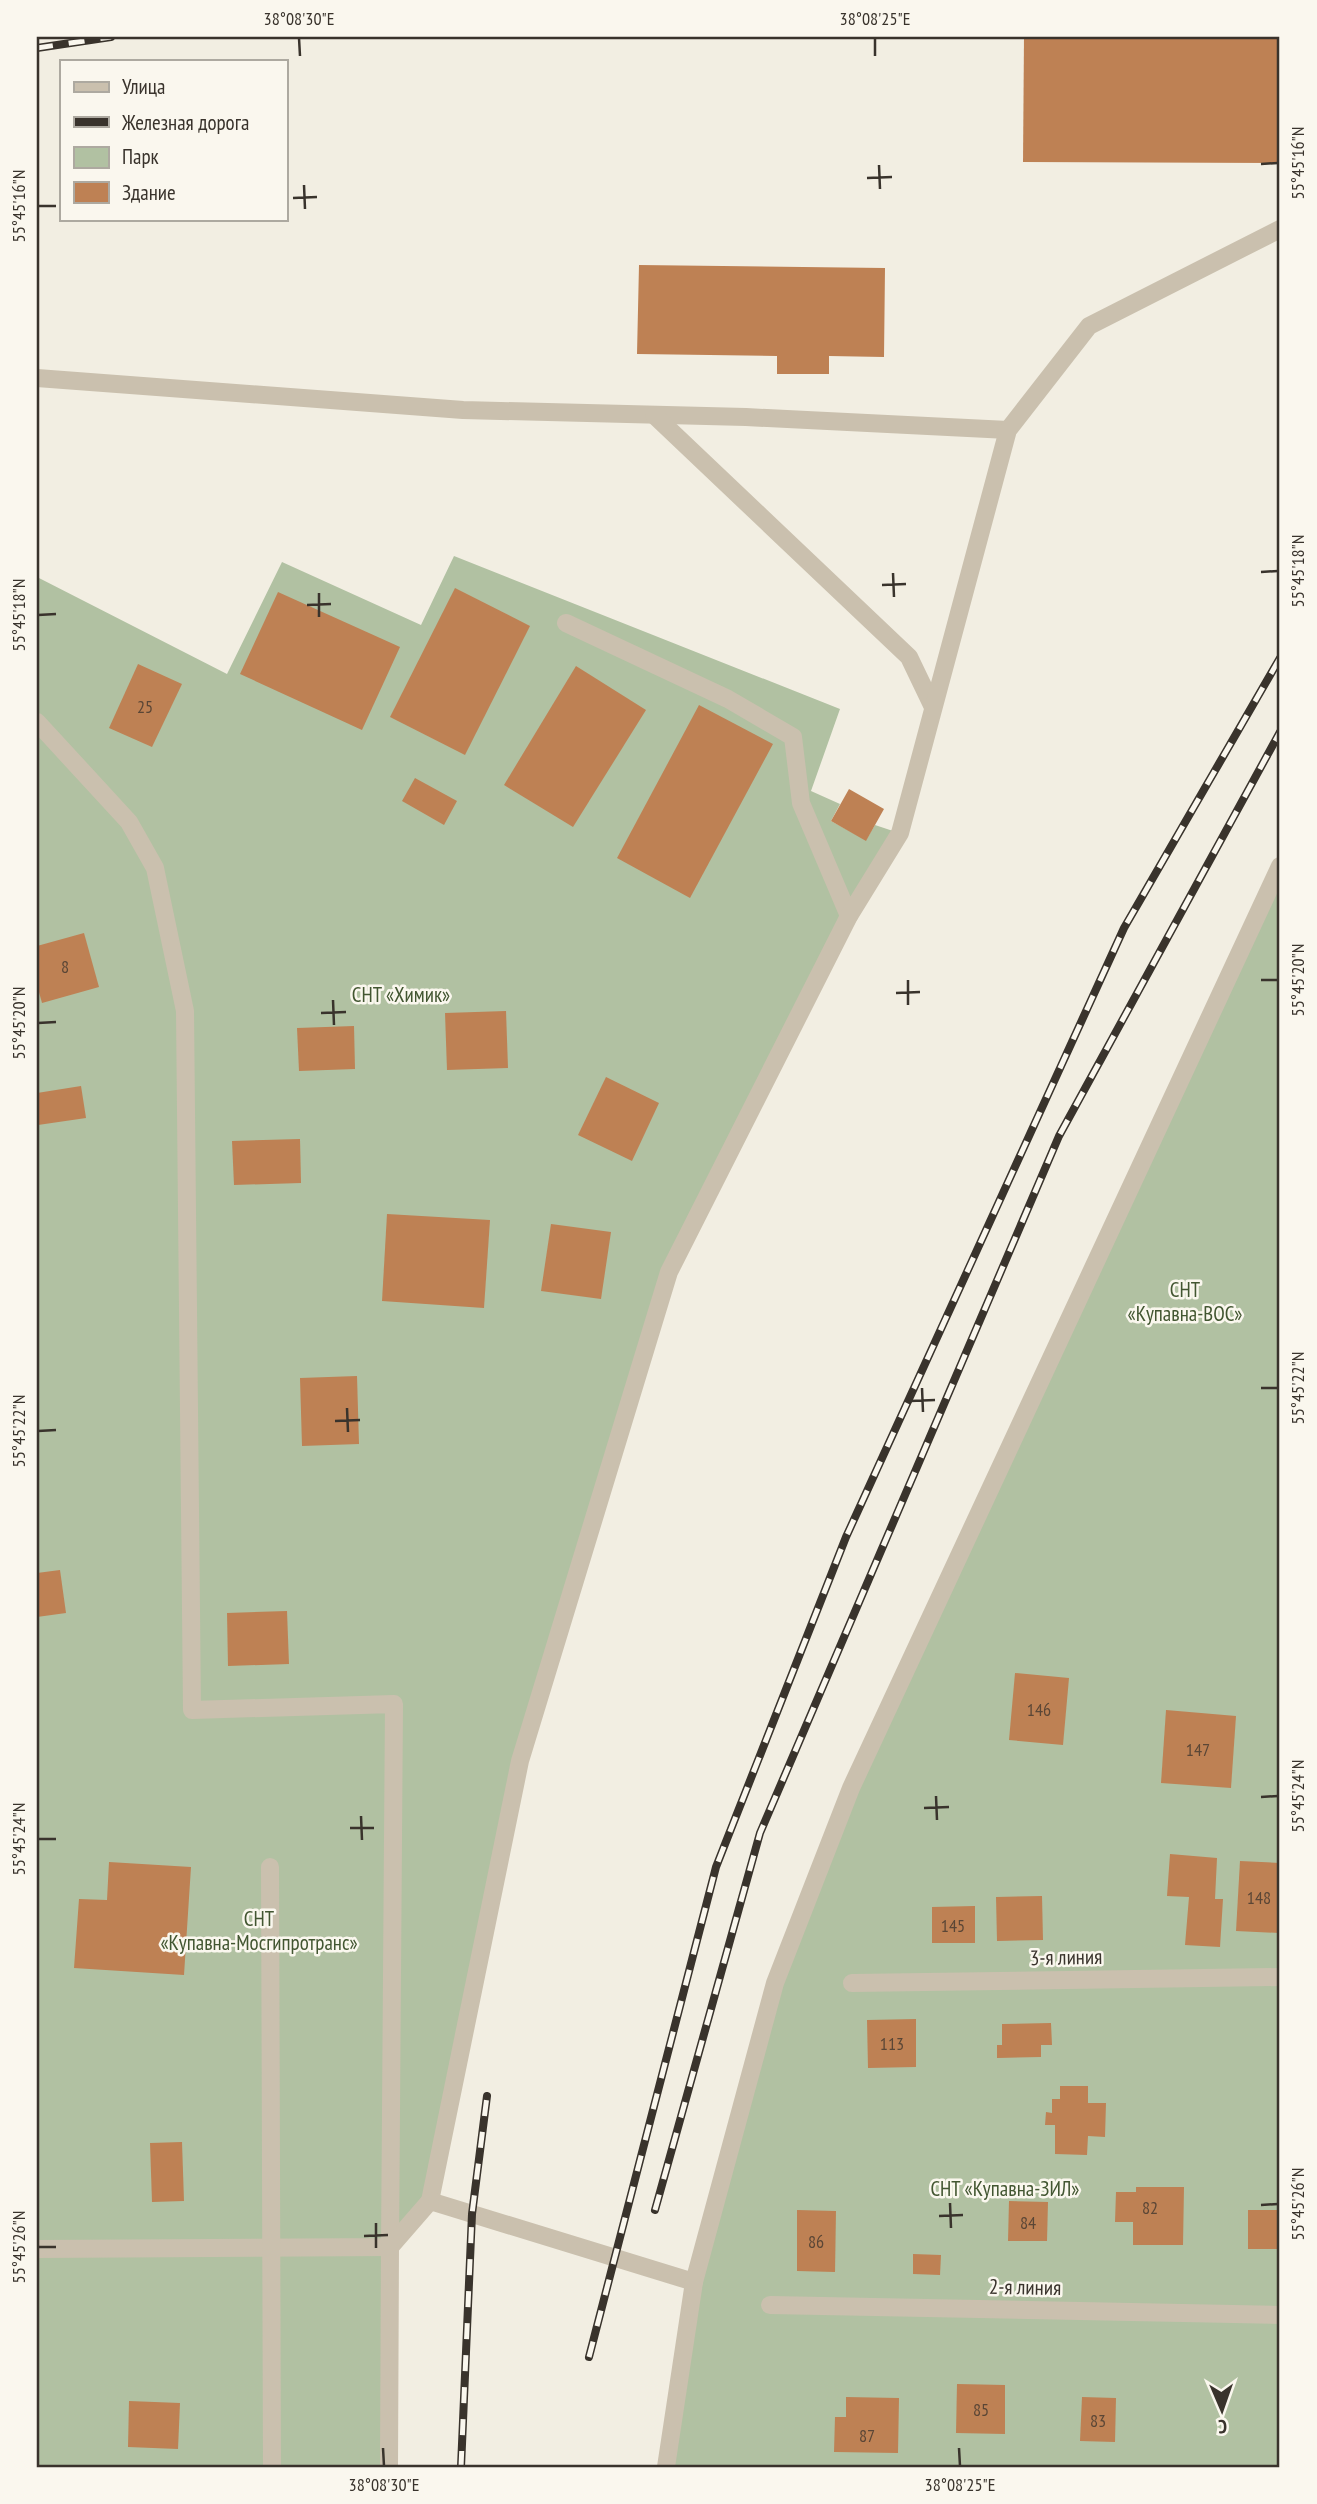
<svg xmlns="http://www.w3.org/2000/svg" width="1317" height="2504" font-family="'PT Sans Narrow',sans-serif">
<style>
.green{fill:#b1c1a2}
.building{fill:#be8154}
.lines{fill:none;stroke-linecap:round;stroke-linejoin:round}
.lane{stroke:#cac0ae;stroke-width:18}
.street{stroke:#cac0ae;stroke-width:18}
.rail-casing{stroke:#39332c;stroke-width:8}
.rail{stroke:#faf7ee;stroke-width:5;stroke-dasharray:16;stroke-linecap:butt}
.ticks{fill:none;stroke:#39332c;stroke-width:2.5}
.labels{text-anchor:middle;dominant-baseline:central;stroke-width:5;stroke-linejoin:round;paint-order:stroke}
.number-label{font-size:18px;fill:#5a4636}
.park-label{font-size:21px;fill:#425631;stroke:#faf7ee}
.street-label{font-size:21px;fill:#39332c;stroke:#faf7ee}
.neatline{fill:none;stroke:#39332c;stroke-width:2.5}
.ticks-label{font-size:18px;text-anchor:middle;fill:#39332c}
</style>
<rect width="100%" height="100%" fill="#f2eee2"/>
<!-- green -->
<g class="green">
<path d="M 454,556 L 840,709 L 811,791 L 840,804 L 831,821 L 866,840 L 875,825 L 899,833 L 669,1272 L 520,1761 L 430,2201 L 390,2248 L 389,2467 L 37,2467 L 37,577 L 227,674 L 282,562 L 421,625 Z"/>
<path d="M 1280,866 L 1280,2467 L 666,2467 L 694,2282 L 775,1983 L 851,1788 Z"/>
</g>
<!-- building -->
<g class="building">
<path d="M 1024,37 L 1280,37 L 1280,163 L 1023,162 Z"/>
<path d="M 639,265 L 885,268 L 884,357 L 829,356 L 829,374 L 777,374 L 777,356 L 637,354 Z"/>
<path d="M 455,588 L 530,626 L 465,755 L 390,717 Z"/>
<path d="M 278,592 L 400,647 L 362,730 L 240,674 Z"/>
<path d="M 138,664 L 182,684 L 152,747 L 109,728 Z"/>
<path d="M 576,666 L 646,710 L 573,827 L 504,785 Z"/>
<path d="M 699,705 L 773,744 L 690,898 L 617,858 Z"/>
<path d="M 415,778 L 457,801 L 444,825 L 402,801 Z"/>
<path d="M 849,789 L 884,809 L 866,841 L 831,821 Z"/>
<path d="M 84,933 L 99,987 L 42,1003 L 37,985 L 37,946 Z"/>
<path d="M 506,1011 L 508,1068 L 447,1070 L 445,1013 Z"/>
<path d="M 354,1026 L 355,1069 L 299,1071 L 297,1028 Z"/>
<path d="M 606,1077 L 659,1103 L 632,1161 L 578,1135 Z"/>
<path d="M 81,1086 L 86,1118 L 38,1125 L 37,1093 Z"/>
<path d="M 300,1139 L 301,1183 L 234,1185 L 232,1141 Z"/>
<path d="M 387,1214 L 490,1220 L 484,1308 L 382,1301 Z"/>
<path d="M 551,1224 L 611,1232 L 601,1299 L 541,1291 Z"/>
<path d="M 357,1376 L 359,1444 L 302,1446 L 300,1378 Z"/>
<path d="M 60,1570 L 66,1613 L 37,1617 L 37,1573 Z"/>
<path d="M 287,1611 L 289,1664 L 228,1666 L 227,1613 Z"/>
<path d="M 1015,1673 L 1069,1678 L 1063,1745 L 1009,1740 Z"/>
<path d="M 1166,1710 L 1236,1716 L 1231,1788 L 1161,1783 Z"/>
<path d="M 1170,1854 L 1217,1858 L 1215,1899 L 1223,1899 L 1220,1947 L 1185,1945 L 1189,1897 L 1167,1896 Z"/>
<path d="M 1240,1861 L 1280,1863 L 1280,1933 L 1236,1931 Z"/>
<path d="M 109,1862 L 191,1867 L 184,1975 L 74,1968 L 79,1899 L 107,1900 Z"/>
<path d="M 1042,1896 L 1043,1940 L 997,1941 L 996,1897 Z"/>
<path d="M 975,1906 L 975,1943 L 932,1943 L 932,1907 Z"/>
<path d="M 916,2019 L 916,2067 L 868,2068 L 867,2020 Z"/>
<path d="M 1051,2023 L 1052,2045 L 1041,2045 L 1041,2057 L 997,2058 L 997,2045 L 1002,2045 L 1002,2024 Z"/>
<path d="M 1060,2086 L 1088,2086 L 1088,2103 L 1106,2103 L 1105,2137 L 1088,2136 L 1087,2155 L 1055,2154 L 1055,2125 L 1045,2125 L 1046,2112 L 1052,2113 L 1052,2099 L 1060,2099 Z"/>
<path d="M 182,2142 L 184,2201 L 152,2202 L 150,2143 Z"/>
<path d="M 1136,2187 L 1184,2187 L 1183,2245 L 1133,2245 L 1133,2222 L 1115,2222 L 1116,2192 L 1136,2192 Z"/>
<path d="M 1009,2201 L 1048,2202 L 1047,2241 L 1008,2241 Z"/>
<path d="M 797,2210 L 836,2211 L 835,2272 L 797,2271 Z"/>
<rect x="1248" y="2210" width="32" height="39"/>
<path d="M 913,2254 L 941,2255 L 940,2275 L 913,2274 Z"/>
<path d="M 957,2384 L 1005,2385 L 1005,2434 L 956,2433 Z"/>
<path d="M 846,2397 L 899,2398 L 898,2453 L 834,2452 L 835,2417 L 846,2417 Z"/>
<path d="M 1082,2397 L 1116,2398 L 1115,2442 L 1080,2441 Z"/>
<path d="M 129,2401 L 180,2403 L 178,2449 L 128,2447 Z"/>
</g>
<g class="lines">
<!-- lane -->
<g class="lane">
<path d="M 37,378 L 463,410 L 746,417 L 1008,430"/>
<path d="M 654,415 L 909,657 L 932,705"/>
<path d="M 566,623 L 728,699 L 793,737 L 801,803 L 849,916"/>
<path d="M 37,722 L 129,822 L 155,868 L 185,1011 L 192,1710 L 394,1704 L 390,2247 L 37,2249"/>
<path d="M 270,1867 L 272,2467"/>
<path d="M 430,2201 L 520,1761 L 669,1272 L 849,916 L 900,833 L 1008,430 L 1089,326 L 1280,229"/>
<path d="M 389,2467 L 390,2247 L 430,2201 L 694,2282"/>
</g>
<!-- street -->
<g class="street">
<path d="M 852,1983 L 1280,1977"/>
<path d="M 770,2305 L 1280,2315"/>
<path d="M 666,2467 L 694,2282 L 775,1983 L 851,1788 L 1280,866"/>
</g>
<defs>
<g id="rail">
<path d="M 37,48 L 111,37"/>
<path d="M 655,2210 L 760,1833 L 1059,1136 L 1280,732"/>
<path d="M 589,2357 L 716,1867 L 846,1537 L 1124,928 L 1280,658"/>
<path d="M 461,2467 L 472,2214 L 487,2096"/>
</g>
</defs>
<!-- rail casing -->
<use href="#rail" class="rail-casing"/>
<!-- rail -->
<use href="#rail" class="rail"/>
</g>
<!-- ticks -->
<path class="ticks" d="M 299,38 L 300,56M 875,38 L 875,56M 1261,164 L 1278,163M 879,165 L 880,189M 867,178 L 892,177M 304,185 L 305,209M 293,198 L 317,197M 38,206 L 56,206M 1261,572 L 1278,571M 893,573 L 894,597M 882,585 L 906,584M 319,593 L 319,617M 307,605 L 331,604M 38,615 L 56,614M 908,980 L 908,1005M 1261,980 L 1278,980M 896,993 L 920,992M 333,1000 L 334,1025M 321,1013 L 346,1012M 38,1023 L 56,1022M 922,1388 L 923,1412M 1261,1388 L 1278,1388M 910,1401 L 935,1400M 347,1408 L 348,1432M 335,1421 L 360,1420M 38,1431 L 56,1430M 936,1796 L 937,1820M 1261,1797 L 1278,1796M 924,1808 L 949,1807M 361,1816 L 362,1840M 350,1828 L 374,1828M 38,1839 L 56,1839M 950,2203 L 951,2228M 1261,2205 L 1278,2204M 939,2216 L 963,2215M 376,2223 L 376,2248M 364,2236 L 388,2235M 38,2247 L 56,2247M 383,2448 L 384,2466M 959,2448 L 960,2466"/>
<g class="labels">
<!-- number labels -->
<g class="number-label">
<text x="145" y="706">25</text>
<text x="65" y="966">8</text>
<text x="1039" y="1709">146</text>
<text x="1198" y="1749">147</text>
<text x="1259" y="1897">148</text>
<text x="953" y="1925">145</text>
<text x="892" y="2043">113</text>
<text x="1150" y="2207">82</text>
<text x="1028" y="2222">84</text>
<text x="816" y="2241">86</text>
<text x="981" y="2409">85</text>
<text x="1098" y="2420">83</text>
<text x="867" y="2435">87</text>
</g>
<!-- park labels -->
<g class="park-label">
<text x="401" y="994">СНТ «Химик»</text>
<text x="1185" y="1289">СНТ<tspan x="1185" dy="24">«Купавна-ВОС»</tspan></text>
<text x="259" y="1918">СНТ<tspan x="259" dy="24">«Купавна-Мосгипротранс»</tspan></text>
<text x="1005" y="2188">СНТ «Купавна-ЗИЛ»</text>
</g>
<!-- street labels -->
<g class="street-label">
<text transform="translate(1066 1957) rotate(-1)">3-я линия</text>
<text transform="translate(1025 2287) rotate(1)">2-я линия</text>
</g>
</g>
<!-- border -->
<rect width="1317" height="2504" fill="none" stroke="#faf7ee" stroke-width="77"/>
<!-- legend -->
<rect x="60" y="60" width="228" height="161" fill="#faf7ee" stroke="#ada9a0" stroke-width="2"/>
<rect x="74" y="82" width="35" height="10" fill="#cac0ae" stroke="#ada9a0" stroke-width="2"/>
<text x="122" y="94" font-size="21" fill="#39332c">Улица</text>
<rect x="74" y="117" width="35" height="10" fill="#39332c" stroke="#ada9a0" stroke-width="2"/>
<text x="122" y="130" font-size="21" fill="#39332c">Железная дорога</text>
<rect x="74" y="147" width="35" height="21" fill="#b1c1a2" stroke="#ada9a0" stroke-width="2"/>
<text x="122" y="164" font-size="21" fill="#39332c">Парк</text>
<rect x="74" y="182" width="35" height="21" fill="#be8154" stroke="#ada9a0" stroke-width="2"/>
<text x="122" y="200" font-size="21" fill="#39332c">Здание</text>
<!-- north arrow -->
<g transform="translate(1222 2410) rotate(178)" stroke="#faf7ee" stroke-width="5" paint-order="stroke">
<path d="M0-5L12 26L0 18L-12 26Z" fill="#39332c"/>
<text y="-10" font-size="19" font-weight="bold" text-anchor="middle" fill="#39332c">С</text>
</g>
<rect x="38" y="38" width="1240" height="2428" class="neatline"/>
<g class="ticks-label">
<text x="299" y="25">38°08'30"E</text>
<text x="875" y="25">38°08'25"E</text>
<text transform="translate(1298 163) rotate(-90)" y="6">55°45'16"N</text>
<text transform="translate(19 206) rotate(-90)" y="6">55°45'16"N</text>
<text transform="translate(1298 571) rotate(-90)" y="6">55°45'18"N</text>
<text transform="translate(19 615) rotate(-90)" y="6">55°45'18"N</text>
<text transform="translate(1298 980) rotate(-90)" y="6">55°45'20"N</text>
<text transform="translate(19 1023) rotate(-90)" y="6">55°45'20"N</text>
<text transform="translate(1298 1388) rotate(-90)" y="6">55°45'22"N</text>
<text transform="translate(19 1431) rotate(-90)" y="6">55°45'22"N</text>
<text transform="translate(1298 1796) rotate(-90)" y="6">55°45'24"N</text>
<text transform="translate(19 1839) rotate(-90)" y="6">55°45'24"N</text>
<text transform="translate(1298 2204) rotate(-90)" y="6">55°45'26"N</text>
<text transform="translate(19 2247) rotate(-90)" y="6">55°45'26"N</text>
<text x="384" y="2491">38°08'30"E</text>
<text x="960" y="2491">38°08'25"E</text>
</g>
</svg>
